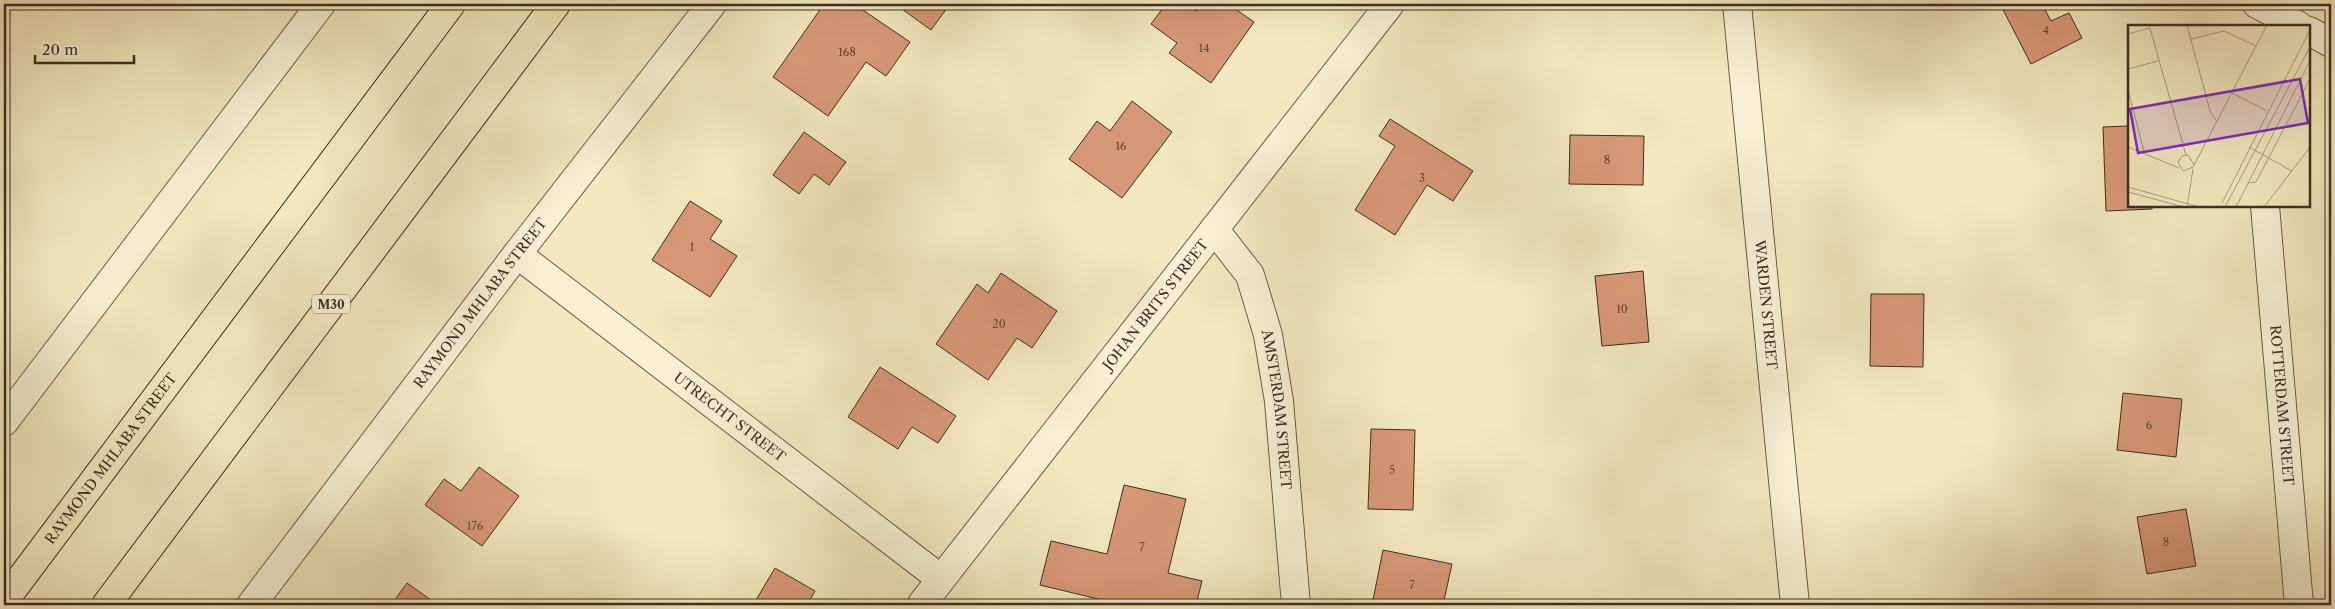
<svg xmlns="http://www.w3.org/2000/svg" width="2335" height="609" font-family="'Libre Caslon Text',serif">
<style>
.building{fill:#d79875;stroke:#3d2d25}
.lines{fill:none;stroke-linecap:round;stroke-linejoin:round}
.minor-casing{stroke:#6a5c4c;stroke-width:30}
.primary-casing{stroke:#3d2d25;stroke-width:30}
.minor{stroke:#f7f0d5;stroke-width:28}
.primary{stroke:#f3e8bf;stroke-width:28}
.labels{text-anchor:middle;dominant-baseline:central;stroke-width:4;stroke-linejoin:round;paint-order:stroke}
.number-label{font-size:11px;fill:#644839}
.shield{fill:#f7f0d5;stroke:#75685a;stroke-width:1}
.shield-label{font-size:12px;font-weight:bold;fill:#3d2d25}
.street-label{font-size:14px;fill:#3d2d25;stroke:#f7f0d5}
.inset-road{fill:none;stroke:#aa9d81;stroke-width:1}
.view{fill:#7b2cbf;fill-opacity:0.15;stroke:#7b2cbf;stroke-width:2.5}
.inset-edge{fill:none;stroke:#3d2d25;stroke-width:2.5}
</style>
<rect width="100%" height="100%" fill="#f3e8bf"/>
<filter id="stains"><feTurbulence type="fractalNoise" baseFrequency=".004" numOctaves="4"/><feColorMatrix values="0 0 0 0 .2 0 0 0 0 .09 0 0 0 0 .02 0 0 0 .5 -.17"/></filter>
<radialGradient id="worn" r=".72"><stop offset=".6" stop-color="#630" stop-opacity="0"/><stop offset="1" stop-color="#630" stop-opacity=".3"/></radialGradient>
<!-- building -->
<g class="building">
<path d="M 824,4 L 854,4 L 910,42 L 886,76 L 866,62 L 828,116 L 773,77 Z"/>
<path d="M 895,4 L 950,4 L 931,30 Z"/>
<path d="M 1166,4 L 1186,4 L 1196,11 L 1201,4 L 1228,4 L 1254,22 L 1211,83 L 1169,53 L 1177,43 L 1151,24 Z"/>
<path d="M 2000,4 L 2042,4 L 2051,21 L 2069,13 L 2082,38 L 2031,64 Z"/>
<path d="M 1132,101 L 1172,132 L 1122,198 L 1069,159 L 1097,121 L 1110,131 Z"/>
<path d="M 1390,119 L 1473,171 L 1453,201 L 1427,185 L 1395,235 L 1355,210 L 1395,146 L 1379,136 Z"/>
<path d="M 2129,126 L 2129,206 L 2152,206 L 2152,209 L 2106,211 L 2103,127 Z"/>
<path d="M 804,132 L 846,162 L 829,185 L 814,174 L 799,194 L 773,175 Z"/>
<path d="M 1570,135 L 1644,136 L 1643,185 L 1569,184 Z"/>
<path d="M 690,201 L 722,221 L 710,239 L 737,256 L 710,297 L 652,260 Z"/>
<path d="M 1643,271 L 1649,342 L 1602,346 L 1595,276 Z"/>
<path d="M 1001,273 L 1057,311 L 1032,348 L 1017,338 L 988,380 L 936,344 L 977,284 L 988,293 Z"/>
<path d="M 1871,294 L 1924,294 L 1923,367 L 1870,366 Z"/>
<path d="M 880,367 L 956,416 L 938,443 L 912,427 L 898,449 L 848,417 Z"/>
<path d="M 2123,393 L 2182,399 L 2176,457 L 2117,450 Z"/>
<path d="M 1371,429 L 1415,430 L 1413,510 L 1368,509 Z"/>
<path d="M 479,467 L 519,496 L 482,546 L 425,505 L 444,479 L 461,491 Z"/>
<path d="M 1124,485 L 1186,499 L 1168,573 L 1202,581 L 1196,605 L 1123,605 L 1040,585 L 1051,541 L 1107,554 Z"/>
<path d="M 2186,509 L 2196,566 L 2147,574 L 2137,517 Z"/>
<path d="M 1383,550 L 1452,564 L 1443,605 L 1372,605 Z"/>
<path d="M 775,568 L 815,591 L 807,605 L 753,605 Z"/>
<path d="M 407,583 L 438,605 L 391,605 Z"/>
</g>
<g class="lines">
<defs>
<g id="minor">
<path id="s1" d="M 1737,4 L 1795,605"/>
<path d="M 2257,4 L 2299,26"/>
<path d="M 2309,31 L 2331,43"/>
<path id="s2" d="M 2265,206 L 2299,605"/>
<path id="s3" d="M 1214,229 L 1250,275 L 1268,335 L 1279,401 L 1296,605"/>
<path id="s4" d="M 517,254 L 941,579"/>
<path d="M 4,422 L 321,4"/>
<path id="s5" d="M 251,605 L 517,254 L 712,4"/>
<path id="s6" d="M 921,605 L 1390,4"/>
</g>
<g id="primary">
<path id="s7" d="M 4,601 L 451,4"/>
<path d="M 106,605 L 556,4"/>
</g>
</defs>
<!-- minor casing -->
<use href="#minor" class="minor-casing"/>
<!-- primary casing -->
<use href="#primary" class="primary-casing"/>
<!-- minor -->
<use href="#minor" class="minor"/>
<!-- primary -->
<use href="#primary" class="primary"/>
</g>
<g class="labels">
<!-- number labels -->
<g class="number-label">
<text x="2046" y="30">4</text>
<text x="1204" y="48">14</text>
<text x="847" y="52">168</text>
<text x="1121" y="146">16</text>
<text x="1607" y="160">8</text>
<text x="1422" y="178">3</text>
<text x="692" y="247">1</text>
<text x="1622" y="309">10</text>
<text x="999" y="324">20</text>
<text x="2149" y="425">6</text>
<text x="1392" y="470">5</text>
<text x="475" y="526">176</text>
<text x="2166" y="542">8</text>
<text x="1142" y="547">7</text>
<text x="1412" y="585">7</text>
</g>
<!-- shield labels -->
<rect class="shield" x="312" y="294.5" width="38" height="19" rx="4"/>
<g class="shield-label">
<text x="331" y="304">M30</text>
</g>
<!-- street labels -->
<g class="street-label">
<text stroke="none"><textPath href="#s5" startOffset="379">RAYMOND MHLABA STREET</textPath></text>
<text stroke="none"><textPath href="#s6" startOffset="381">JOHAN BRITS STREET</textPath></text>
<text stroke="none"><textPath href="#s1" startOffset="302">WARDEN STREET</textPath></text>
<text stroke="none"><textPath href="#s2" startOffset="200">ROTTERDAM STREET</textPath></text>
<text stroke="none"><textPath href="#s3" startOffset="196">AMSTERDAM STREET</textPath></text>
<text stroke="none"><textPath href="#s4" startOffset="268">UTRECHT STREET</textPath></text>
<text stroke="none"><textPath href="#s7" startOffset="178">RAYMOND MHLABA STREET</textPath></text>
</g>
</g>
<!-- overview -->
<g transform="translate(2128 25)">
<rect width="182" height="182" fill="#f3e8bf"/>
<path class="inset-road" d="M 21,0 L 58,130M 59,0 L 82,86 L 89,97M 0,9 L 21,3M 63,14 L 96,6 L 128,21M 0,44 L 30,36M 0,65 L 16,127M 104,68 L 139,86M 0,122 L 51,143M 121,122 L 164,146M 66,140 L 60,130 L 54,131 L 50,137 L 55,146 L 65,142 L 139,0M 120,158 L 128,157 L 183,52M 0,162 L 71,182M 0,167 L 56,182M 94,178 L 183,3M 59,182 L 65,144M 97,182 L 183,20M 108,182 L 183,34M 136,182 L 183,121"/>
<path class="view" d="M 172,54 L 180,98 L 10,128 L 2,84 Z"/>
<rect width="182" height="182" class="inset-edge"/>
</g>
<!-- margin -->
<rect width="2335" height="609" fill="none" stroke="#f3e8bf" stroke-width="20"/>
<rect x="5" y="5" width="2325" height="599" fill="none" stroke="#3d2d25" stroke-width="2.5"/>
<rect x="10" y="10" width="2315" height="589" fill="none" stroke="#3d2d25"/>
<!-- scale -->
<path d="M35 55v8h99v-8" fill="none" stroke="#3d2d25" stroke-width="2.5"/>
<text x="42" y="55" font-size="15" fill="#3d2d25" stroke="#f7f0d5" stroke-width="4" paint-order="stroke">20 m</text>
<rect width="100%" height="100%" filter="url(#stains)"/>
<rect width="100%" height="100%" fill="url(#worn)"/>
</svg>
